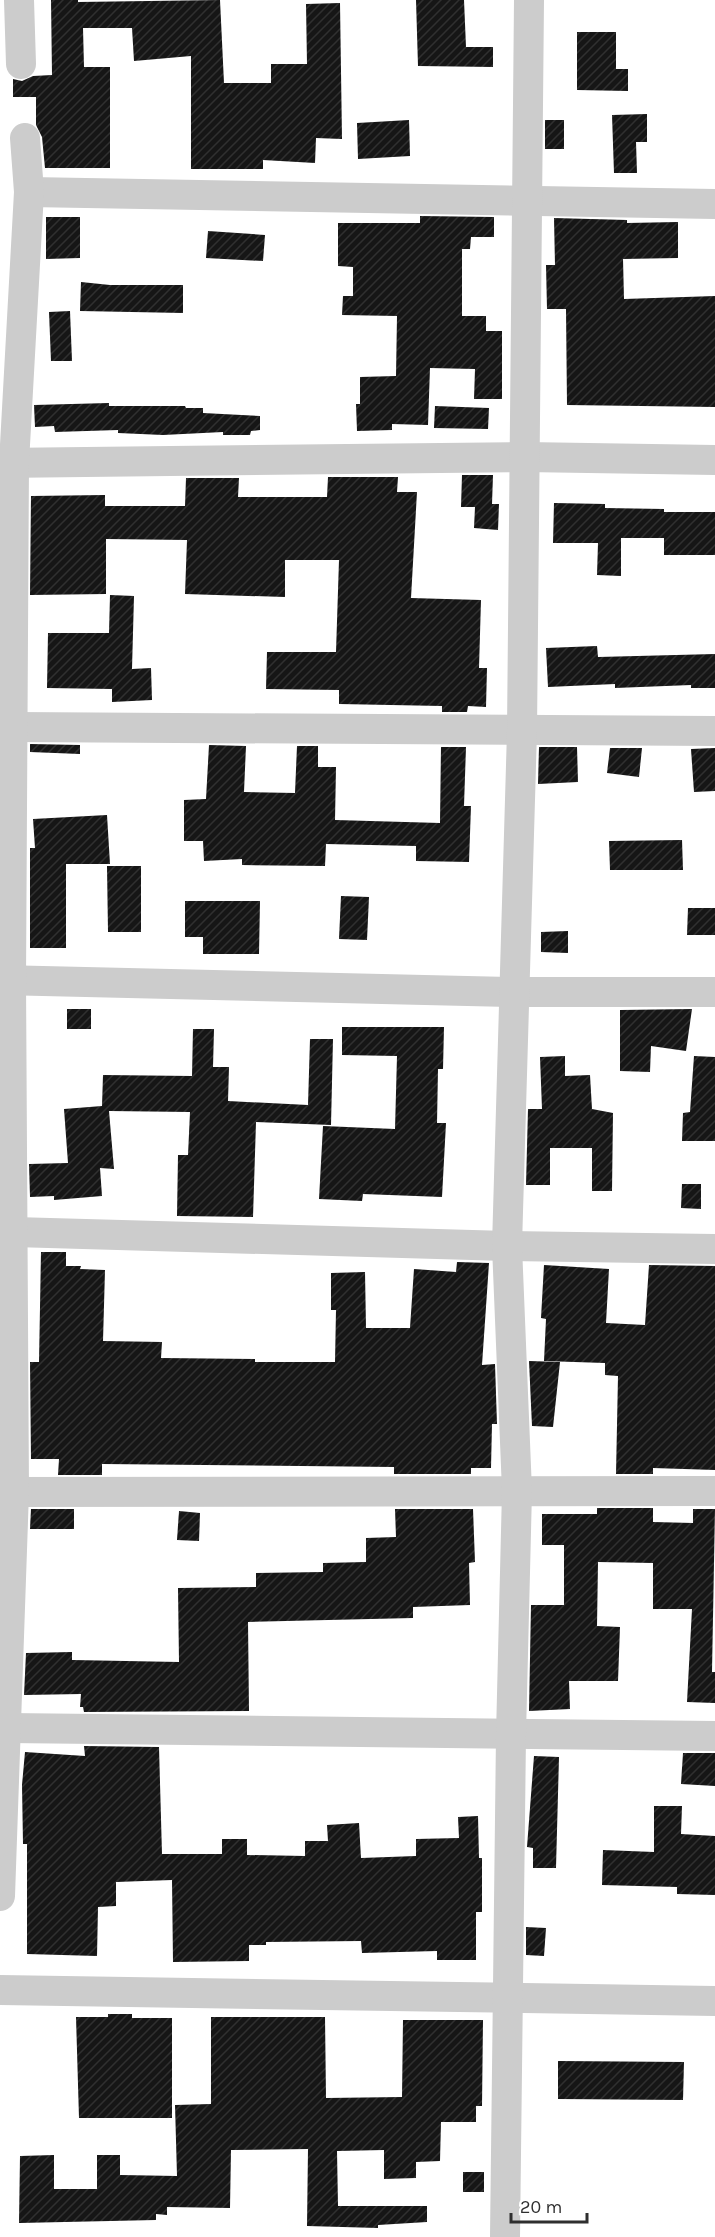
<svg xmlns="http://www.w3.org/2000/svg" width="715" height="2237" font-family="Karla,sans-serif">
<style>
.building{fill:url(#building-hatch)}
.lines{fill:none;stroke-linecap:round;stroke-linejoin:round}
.minor{stroke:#ccc;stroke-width:30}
</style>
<defs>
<pattern id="building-hatch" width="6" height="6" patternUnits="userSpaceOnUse" patternTransform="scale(1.5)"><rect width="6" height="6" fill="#161616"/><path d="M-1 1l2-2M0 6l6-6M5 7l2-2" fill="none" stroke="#303030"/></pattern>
</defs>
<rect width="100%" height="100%" fill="#fff"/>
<!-- building -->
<g class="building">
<path d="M 51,0 L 78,0 L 78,2 L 220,0 L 224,83 L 271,83 L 271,64 L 307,64 L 306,4 L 340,3 L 342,139 L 316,138 L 315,163 L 263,160 L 263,169 L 191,169 L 191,56 L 134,61 L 132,28 L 83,28 L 84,67 L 110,67 L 110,168 L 45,168 L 42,137 L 36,125 L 36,97 L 13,97 L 13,79 L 22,81 L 33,76 L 52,75 Z"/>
<path d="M 416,0 L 464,0 L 466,47 L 493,47 L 493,67 L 418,66 Z"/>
<path d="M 577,32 L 616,32 L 616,69 L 628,69 L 628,91 L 577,90 Z"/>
<path d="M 647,114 L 647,142 L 636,142 L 637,173 L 614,173 L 612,115 Z"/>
<path d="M 409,120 L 410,156 L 358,159 L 357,123 Z"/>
<rect x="545" y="120" width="19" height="29"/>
<path d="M 420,216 L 494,217 L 494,237 L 471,237 L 470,249 L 462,249 L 462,316 L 486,316 L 486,331 L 502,331 L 502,399 L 474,399 L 475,369 L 430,368 L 428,425 L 392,424 L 392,430 L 357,431 L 356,404 L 360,404 L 360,377 L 396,376 L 397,316 L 342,315 L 343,296 L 353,296 L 353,267 L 338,266 L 338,223 L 420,223 Z"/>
<path d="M 46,217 L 80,217 L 80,258 L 46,259 Z"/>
<path d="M 554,218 L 627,220 L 627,223 L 678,222 L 678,258 L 623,259 L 624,299 L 715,296 L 715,407 L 567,405 L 566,309 L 547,309 L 546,265 L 555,265 Z"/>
<path d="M 208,231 L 265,235 L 263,261 L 206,258 Z"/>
<path d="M 81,282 L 110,285 L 183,285 L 183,313 L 80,311 Z"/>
<path d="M 70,311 L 72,361 L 51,361 L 49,312 Z"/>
<path d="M 109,403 L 109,406 L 185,406 L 186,408 L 203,408 L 203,413 L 260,416 L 260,430 L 251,431 L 250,435 L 223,435 L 223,432 L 163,435 L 118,433 L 118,430 L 55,432 L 54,426 L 35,427 L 34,405 Z"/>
<path d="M 435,406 L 489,408 L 488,429 L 434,428 Z"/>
<path d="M 462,475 L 493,475 L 492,504 L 499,504 L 498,530 L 474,528 L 475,507 L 461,507 Z"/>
<path d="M 328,477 L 398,477 L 397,492 L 417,492 L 411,598 L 481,600 L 479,668 L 487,668 L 486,707 L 468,706 L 467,712 L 442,712 L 442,706 L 339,704 L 339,690 L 266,689 L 267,652 L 336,652 L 339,560 L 285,560 L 285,597 L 185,594 L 187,540 L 106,539 L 106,594 L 30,595 L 31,496 L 105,495 L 105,506 L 185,506 L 186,478 L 239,478 L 238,497 L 327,497 Z"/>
<path d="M 554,503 L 605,504 L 605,508 L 664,509 L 664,512 L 715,512 L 715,555 L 664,555 L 664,538 L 621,538 L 621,576 L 597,575 L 598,543 L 553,543 Z"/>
<path d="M 110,595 L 134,596 L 132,669 L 151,668 L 152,700 L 112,702 L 112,689 L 47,688 L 48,633 L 109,633 Z"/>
<path d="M 597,646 L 598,657 L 715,654 L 715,688 L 691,688 L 691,685 L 615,688 L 615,684 L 548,687 L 546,648 Z"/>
<path d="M 30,744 L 80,745 L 80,754 L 30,752 Z"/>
<path d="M 209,745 L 246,746 L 244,792 L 295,793 L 297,746 L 318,746 L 318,767 L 336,767 L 335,820 L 440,823 L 441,747 L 466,747 L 464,806 L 471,806 L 469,862 L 416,861 L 416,846 L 326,844 L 325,866 L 242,865 L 242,859 L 204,861 L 203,841 L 184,841 L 184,800 L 206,799 Z"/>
<path d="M 539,747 L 577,747 L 578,782 L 538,784 Z"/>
<path d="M 610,748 L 642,748 L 639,777 L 607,773 Z"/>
<path d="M 715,748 L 715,791 L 694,792 L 691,749 Z"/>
<path d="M 107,815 L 110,864 L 66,864 L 66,948 L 30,948 L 30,848 L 35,848 L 33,819 Z"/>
<path d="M 682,840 L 683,870 L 610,870 L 609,841 Z"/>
<path d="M 107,866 L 141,866 L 141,932 L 108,932 Z"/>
<path d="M 341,896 L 369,897 L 367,940 L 339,939 Z"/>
<path d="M 185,901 L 260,901 L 259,954 L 203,954 L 203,937 L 185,937 Z"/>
<path d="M 688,908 L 715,908 L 715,935 L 687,935 Z"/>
<path d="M 568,931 L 568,953 L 541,952 L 541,932 Z"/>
<rect x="67" y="1009" width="24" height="20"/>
<path d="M 692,1009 L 686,1051 L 651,1046 L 650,1072 L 620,1071 L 620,1010 Z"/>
<path d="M 342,1027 L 444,1027 L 443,1069 L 438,1069 L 437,1123 L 446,1123 L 442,1197 L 363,1194 L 362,1201 L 319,1199 L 323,1126 L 395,1129 L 397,1056 L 342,1055 Z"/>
<path d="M 193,1029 L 214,1029 L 213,1067 L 229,1067 L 228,1101 L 308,1105 L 310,1039 L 333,1039 L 331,1125 L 256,1122 L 253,1217 L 177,1216 L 178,1155 L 188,1155 L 190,1112 L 109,1111 L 114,1169 L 100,1168 L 102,1196 L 54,1200 L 54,1196 L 30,1197 L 29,1164 L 68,1163 L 64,1109 L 102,1106 L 103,1075 L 192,1076 Z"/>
<path d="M 565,1056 L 565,1076 L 590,1075 L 592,1109 L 613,1113 L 612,1191 L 592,1191 L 592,1148 L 550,1148 L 550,1185 L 526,1185 L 528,1109 L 542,1109 L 540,1057 Z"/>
<path d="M 694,1056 L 715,1057 L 715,1141 L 682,1141 L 683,1113 L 690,1112 Z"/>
<path d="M 682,1184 L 701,1184 L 701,1209 L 681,1208 Z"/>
<path d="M 41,1252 L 66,1252 L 66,1266 L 81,1266 L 80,1269 L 105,1270 L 103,1341 L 162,1342 L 161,1358 L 255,1359 L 255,1362 L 335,1362 L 336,1310 L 331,1310 L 331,1273 L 365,1272 L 366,1328 L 410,1328 L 414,1269 L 456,1272 L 457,1262 L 489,1263 L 482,1365 L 495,1364 L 497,1424 L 492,1424 L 491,1468 L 471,1468 L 471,1474 L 394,1474 L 394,1467 L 102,1464 L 102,1475 L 58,1475 L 59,1459 L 31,1459 L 30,1362 L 39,1362 Z"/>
<path d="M 544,1265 L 609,1269 L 606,1323 L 645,1325 L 649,1265 L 715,1266 L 715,1470 L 653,1468 L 653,1474 L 616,1474 L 618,1376 L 605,1375 L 605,1363 L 544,1361 L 546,1319 L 541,1318 Z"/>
<path d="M 529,1361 L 560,1362 L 553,1427 L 532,1426 Z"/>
<path d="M 597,1508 L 653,1508 L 653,1522 L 693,1523 L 693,1509 L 715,1509 L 712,1672 L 715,1672 L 715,1703 L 687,1702 L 692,1609 L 653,1609 L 653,1563 L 598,1562 L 597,1626 L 620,1627 L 618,1681 L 569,1681 L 570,1709 L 529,1711 L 531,1605 L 564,1605 L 564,1545 L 542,1545 L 542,1514 L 597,1514 Z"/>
<path d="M 31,1509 L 74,1509 L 74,1529 L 30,1529 Z"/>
<path d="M 395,1509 L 473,1509 L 475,1562 L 469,1563 L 470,1605 L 413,1607 L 413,1618 L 248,1622 L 249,1711 L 84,1712 L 83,1707 L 80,1707 L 81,1694 L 24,1695 L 26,1653 L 72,1652 L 72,1660 L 179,1662 L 178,1588 L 256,1587 L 256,1573 L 323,1572 L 323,1563 L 366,1562 L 366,1538 L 396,1537 Z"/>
<path d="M 179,1511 L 200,1513 L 199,1541 L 177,1540 Z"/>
<path d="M 84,1746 L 159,1747 L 162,1854 L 222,1854 L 222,1839 L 247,1839 L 247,1855 L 305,1856 L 305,1841 L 328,1841 L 327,1825 L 359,1823 L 361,1858 L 416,1856 L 416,1839 L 459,1838 L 458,1817 L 478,1816 L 479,1858 L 482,1858 L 482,1912 L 476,1912 L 476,1960 L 437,1960 L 437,1951 L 362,1953 L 361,1941 L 266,1942 L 266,1945 L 249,1945 L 249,1961 L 173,1962 L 172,1880 L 116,1882 L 116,1906 L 98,1907 L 97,1956 L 27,1954 L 27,1844 L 23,1844 L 22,1785 L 25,1752 L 85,1756 Z"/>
<path d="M 683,1753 L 715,1753 L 715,1786 L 681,1784 Z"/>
<path d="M 534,1756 L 559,1757 L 556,1868 L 533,1868 L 533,1848 L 527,1847 Z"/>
<path d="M 654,1806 L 682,1806 L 681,1834 L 715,1836 L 715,1895 L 677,1894 L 677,1887 L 602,1885 L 603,1850 L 654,1852 Z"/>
<path d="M 526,1927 L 546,1928 L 544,1956 L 526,1955 Z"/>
<path d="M 108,2014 L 132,2014 L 132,2018 L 172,2018 L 172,2118 L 79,2118 L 76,2017 L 108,2017 Z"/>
<path d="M 211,2017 L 325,2017 L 326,2098 L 402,2097 L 403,2020 L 483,2020 L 482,2106 L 476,2106 L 476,2122 L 441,2122 L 440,2161 L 416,2162 L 416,2178 L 384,2179 L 384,2150 L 337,2151 L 338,2206 L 427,2206 L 427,2222 L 378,2225 L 378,2228 L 307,2226 L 308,2149 L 231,2150 L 230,2208 L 167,2207 L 167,2215 L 156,2214 L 156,2220 L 19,2223 L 20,2156 L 54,2155 L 54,2189 L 97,2189 L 97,2155 L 120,2155 L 120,2175 L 177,2176 L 175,2105 L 211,2104 Z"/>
<path d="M 558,2061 L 684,2062 L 683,2100 L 558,2099 Z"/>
<rect x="463" y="2172" width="21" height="20"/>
</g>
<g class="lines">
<!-- minor -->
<g class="minor">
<path d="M 19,0 L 21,64"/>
<path d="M 29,192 L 715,204"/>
<path d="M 0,463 L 525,457 L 715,460"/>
<path d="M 14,727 L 715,731"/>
<path d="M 0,980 L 515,992 L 715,992"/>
<path d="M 14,1232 L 507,1246 L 715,1249"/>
<path d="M 0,1492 L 715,1491"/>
<path d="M 7,1728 L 715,1736"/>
<path d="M 0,1896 L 14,1492 L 11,980 L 14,463 L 29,192 L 25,138"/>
<path d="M 0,1990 L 715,2001"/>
<path d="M 505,2237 L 511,1735 L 517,1491 L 507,1246 L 522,731 L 529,0"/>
</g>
</g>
<!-- scale -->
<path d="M511 2213v9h76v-9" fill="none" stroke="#2f2f2f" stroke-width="3"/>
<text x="520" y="2213" font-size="18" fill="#2f2f2f" stroke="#ffffff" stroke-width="4.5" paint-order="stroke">20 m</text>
</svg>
